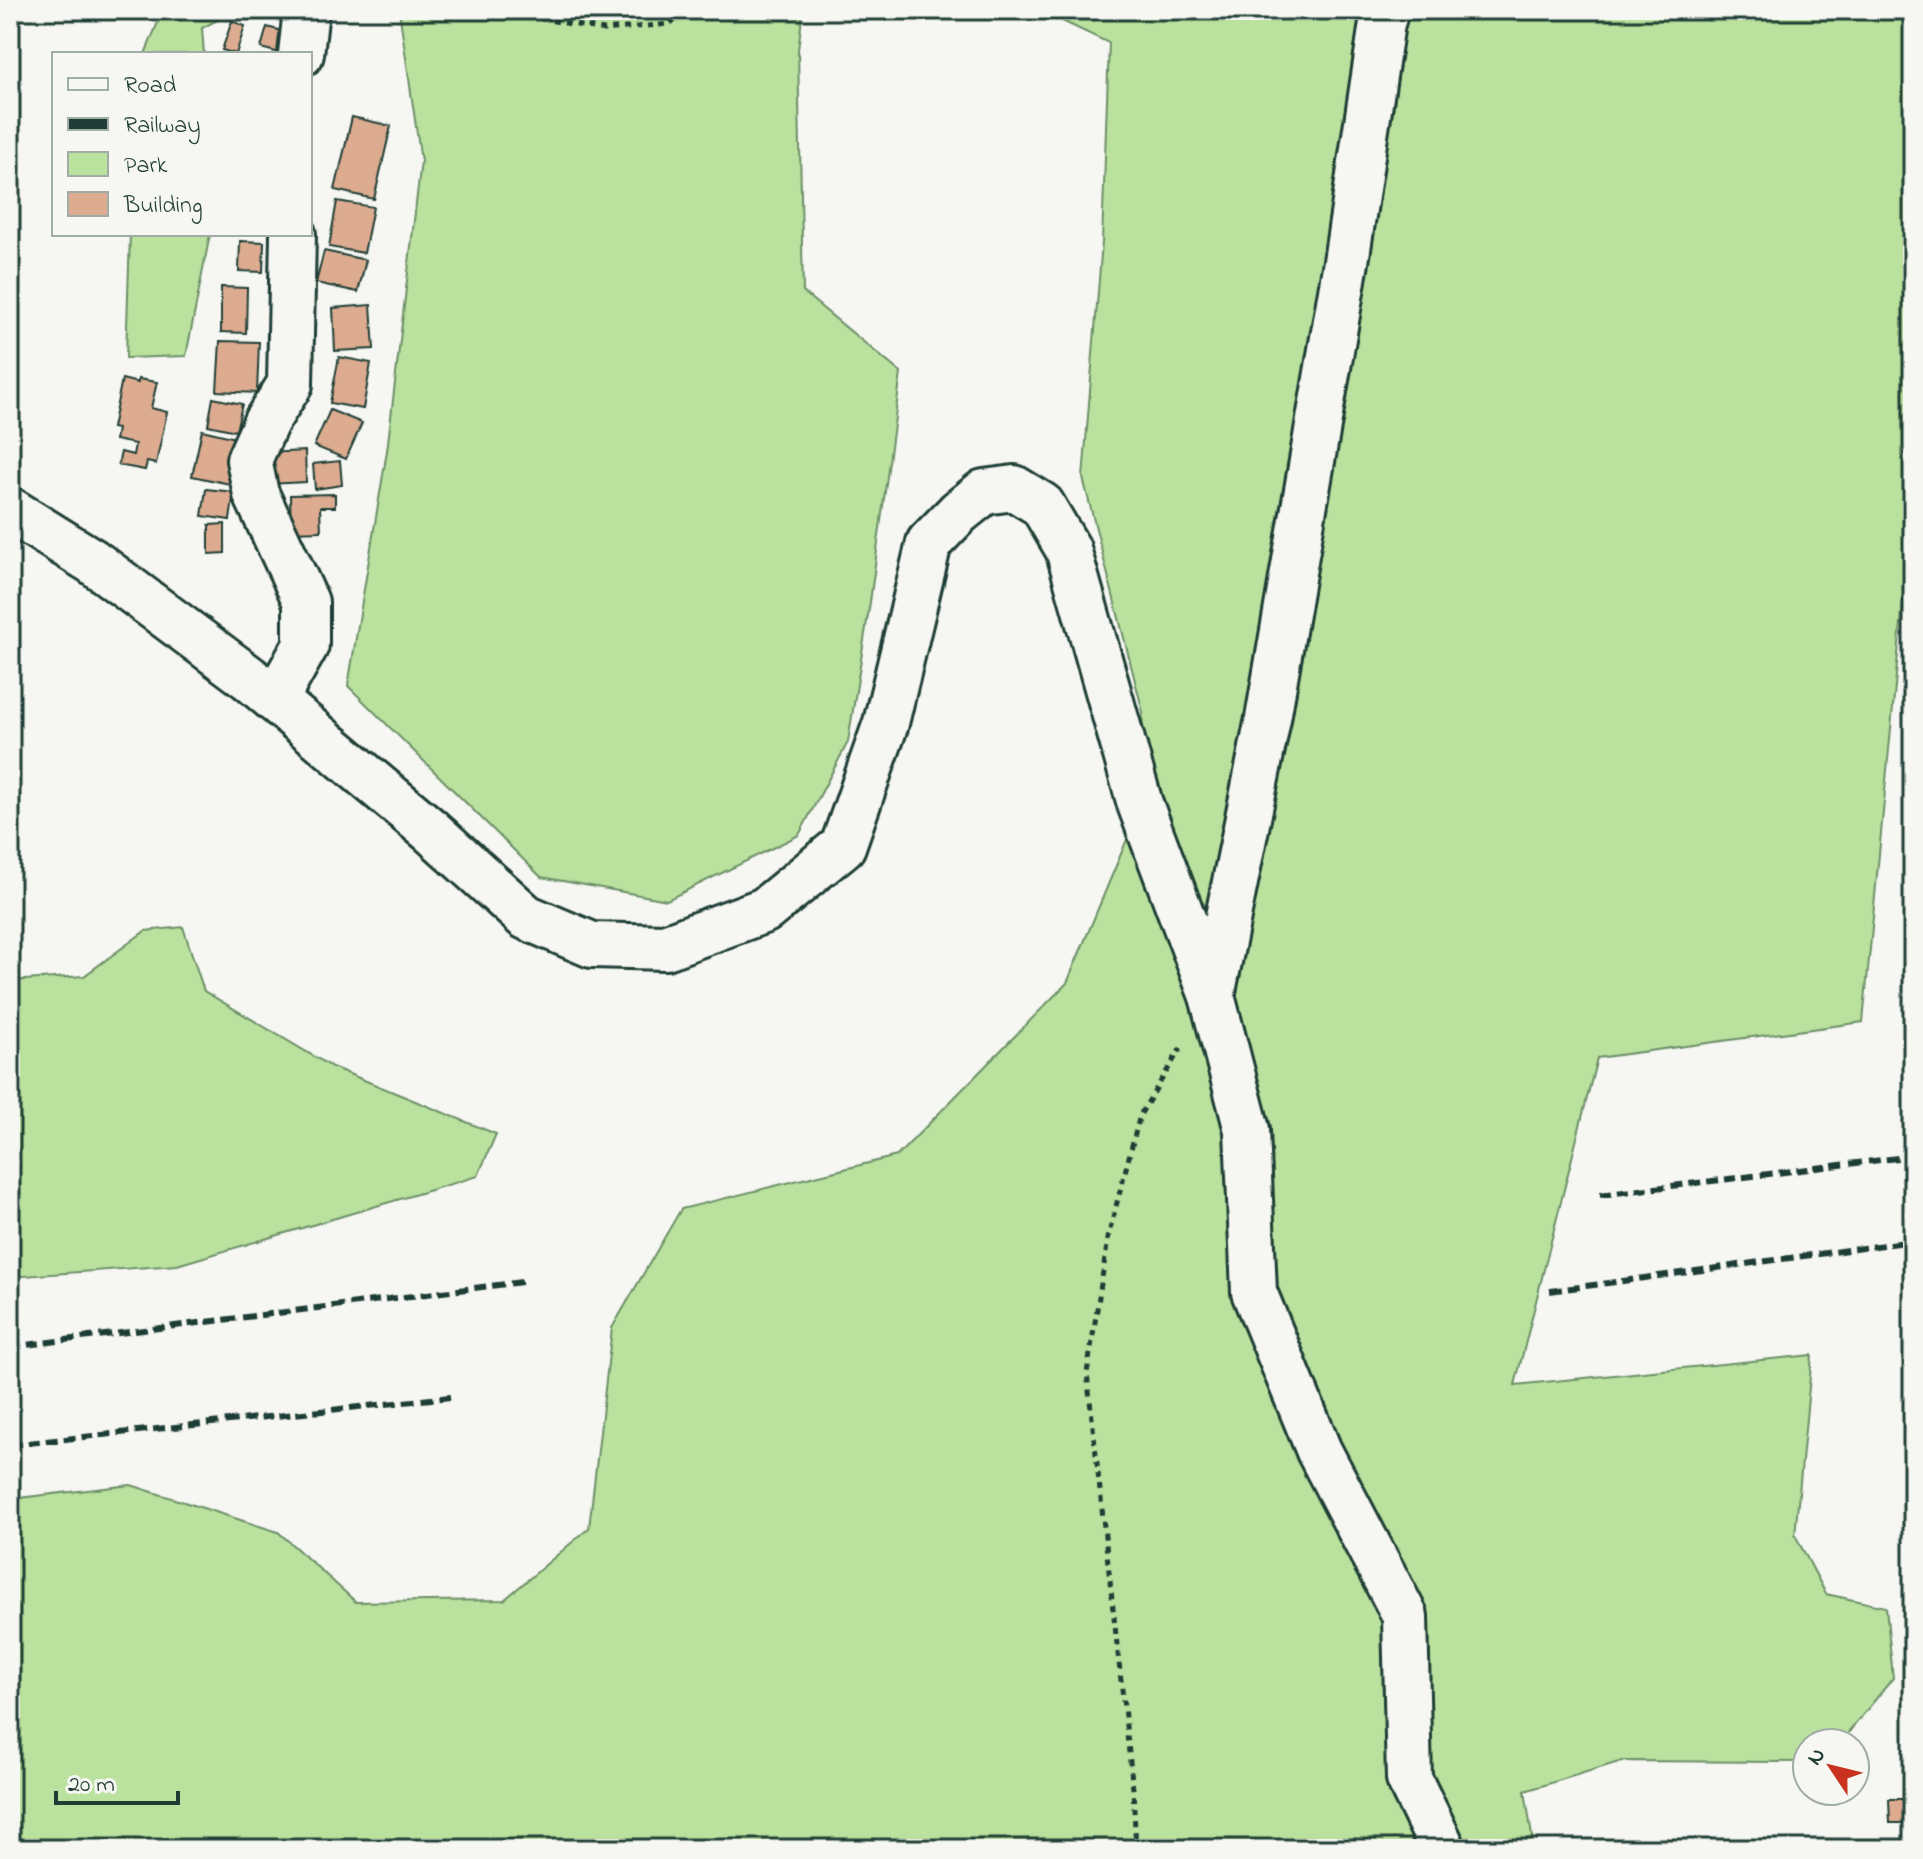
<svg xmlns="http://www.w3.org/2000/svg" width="1923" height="1859" font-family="'Indie Flower',sans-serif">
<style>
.green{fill:#bae19d;stroke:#6c8f68;stroke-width:2}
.building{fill:#ddac90;stroke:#1f3d34;stroke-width:2}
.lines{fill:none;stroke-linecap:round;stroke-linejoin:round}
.minor-casing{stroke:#1f3d34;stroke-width:50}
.path{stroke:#1f3d34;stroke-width:5;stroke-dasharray:6 6;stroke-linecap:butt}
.minor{stroke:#f6f6f2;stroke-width:44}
.rail{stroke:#1f3d34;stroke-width:6;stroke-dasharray:12 6;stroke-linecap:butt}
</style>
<rect width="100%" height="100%" fill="#f6f6f2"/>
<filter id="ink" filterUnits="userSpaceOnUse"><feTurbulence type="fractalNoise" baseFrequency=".0125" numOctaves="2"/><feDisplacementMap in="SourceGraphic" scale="16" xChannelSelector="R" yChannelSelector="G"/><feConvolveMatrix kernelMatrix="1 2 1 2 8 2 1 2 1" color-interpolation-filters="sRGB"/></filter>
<g filter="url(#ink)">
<!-- green -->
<g class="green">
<path d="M 163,10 L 236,10 L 202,28 L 204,54 L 145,54 Z"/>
<path d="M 399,10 L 803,10 L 798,50 L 803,292 L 901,373 L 870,602 L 848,742 L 799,835 L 667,900 L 541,877 L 348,686 L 387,451 L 421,161 Z"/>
<path d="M 1039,10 L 1913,10 L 1913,497 L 1863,1022 L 1597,1058 L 1515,1385 L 1812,1355 L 1795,1535 L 1826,1594 L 1886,1607 L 1893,1678 L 1840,1743 L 1807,1743 L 1807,1762 L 1622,1761 L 1525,1791 L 1534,1849 L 10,1849 L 10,1499 L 131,1485 L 278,1532 L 356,1602 L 504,1600 L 589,1528 L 612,1328 L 681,1209 L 897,1156 L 1067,983 L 1136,818 L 1143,712 L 1083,478 L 1102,242 L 1109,43 Z"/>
<path d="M 130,234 L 210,234 L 186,356 L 126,358 Z"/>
<path d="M 183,927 L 204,991 L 332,1067 L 496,1134 L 478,1176 L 177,1265 L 10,1277 L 10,981 L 84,976 L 145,931 Z"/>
</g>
<!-- building -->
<g class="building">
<path d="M 232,21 L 245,26 L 236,54 L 222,50 Z"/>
<path d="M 267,27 L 289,33 L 283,54 L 261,48 Z"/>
<path d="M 352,117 L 391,126 L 374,199 L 335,190 Z"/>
<path d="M 337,201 L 373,207 L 364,253 L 329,247 Z"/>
<path d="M 240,241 L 264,242 L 263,272 L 239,271 Z"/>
<path d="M 324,251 L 366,260 L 358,292 L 316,283 Z"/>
<path d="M 221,287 L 247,288 L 246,333 L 221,332 Z"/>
<path d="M 371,305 L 374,349 L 335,351 L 333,308 Z"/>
<path d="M 220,341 L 259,342 L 257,393 L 217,391 Z"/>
<path d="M 339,357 L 371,363 L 363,409 L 330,403 Z"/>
<path d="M 122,379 L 138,383 L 138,379 L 157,382 L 151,408 L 167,412 L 156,464 L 147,462 L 145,470 L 118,465 L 121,452 L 133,455 L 135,444 L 115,440 L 117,429 L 112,428 Z"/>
<path d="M 213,398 L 242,404 L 236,431 L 208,425 Z"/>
<path d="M 330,410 L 362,423 L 346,459 L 314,446 Z"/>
<path d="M 202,430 L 240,439 L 230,484 L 192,476 Z"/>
<path d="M 305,451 L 306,482 L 268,484 L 265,453 Z"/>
<path d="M 340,461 L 342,485 L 315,489 L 313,464 Z"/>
<path d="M 206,489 L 234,492 L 230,520 L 202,516 Z"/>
<path d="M 335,494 L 335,507 L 320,507 L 321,531 L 291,532 L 290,495 Z"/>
<path d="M 225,524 L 225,553 L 209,554 L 209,525 Z"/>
<path d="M 1889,1799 L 1913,1799 L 1913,1823 L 1890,1823 Z"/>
</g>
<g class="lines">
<defs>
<g id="minor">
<path d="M 301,54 L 306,10"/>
<path d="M 10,510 L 92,561 L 249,678 L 430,830 L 526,917 L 592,945 L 665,947 L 765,910 L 843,846 L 886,723 L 929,543 L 959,512 L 984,492 L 1014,488 L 1042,505 L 1068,549 L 1140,804 L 1212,996 L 1247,1130 L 1254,1292 L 1319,1451 L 1405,1616 L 1409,1779 L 1443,1849"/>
<path d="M 275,700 L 306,645 L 306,602 L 256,494 L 249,460 L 266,422 L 290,384 L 293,234"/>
<path d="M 1212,996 L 1268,719 L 1346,262 L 1382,23 L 1386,10"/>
</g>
</defs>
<!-- minor casing -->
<use href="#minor" class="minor-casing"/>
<!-- path -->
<g class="path">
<path d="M 493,10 L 604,30 L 669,24 L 689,10"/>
<path d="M 1136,1849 L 1133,1789 L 1087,1373 L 1109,1233 L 1140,1115 L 1181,1048"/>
</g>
<!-- minor -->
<use href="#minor" class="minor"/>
<!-- rail -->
<g class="rail">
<path d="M 1600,1195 L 1913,1156"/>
<path d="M 1550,1291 L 1913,1241"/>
<path d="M 10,1347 L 522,1282"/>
<path d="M 10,1445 L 450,1397"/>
</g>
</g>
</g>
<!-- margin -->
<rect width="1923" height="1859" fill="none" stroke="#f6f6f2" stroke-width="40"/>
<rect x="20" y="20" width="1883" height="1819" fill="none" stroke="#1f3d34" stroke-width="3" filter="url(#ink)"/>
<!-- legend -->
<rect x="52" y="52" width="260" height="184" fill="#f6f6f2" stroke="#a0aca6" stroke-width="2"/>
<rect x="68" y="78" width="40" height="12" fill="#f6f6f2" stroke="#a0aca6" stroke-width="2"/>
<text x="124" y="92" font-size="24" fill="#1f3d34">Road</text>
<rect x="68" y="118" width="40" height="12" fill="#1f3d34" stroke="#a0aca6" stroke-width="2"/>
<text x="124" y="132" font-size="24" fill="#1f3d34">Railway</text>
<rect x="68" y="152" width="40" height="24" fill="#bae19d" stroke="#a0aca6" stroke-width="2"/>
<text x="124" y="172" font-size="24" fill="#1f3d34">Park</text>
<rect x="68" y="192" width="40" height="24" fill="#ddac90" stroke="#a0aca6" stroke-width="2"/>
<text x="124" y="212" font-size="24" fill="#1f3d34">Building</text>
<!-- north arrow -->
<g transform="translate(1831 1767) rotate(305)"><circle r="38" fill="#f6f6f2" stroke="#a0aca6" stroke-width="2"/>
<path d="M0-6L14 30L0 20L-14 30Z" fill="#c8321e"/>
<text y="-12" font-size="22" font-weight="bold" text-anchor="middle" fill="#1f3d34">N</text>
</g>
<!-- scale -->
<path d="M56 1791v12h122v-12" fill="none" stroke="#1f3d34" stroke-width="4"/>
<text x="68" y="1791" font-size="24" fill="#1f3d34" stroke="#f6f6f2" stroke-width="6" paint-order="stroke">20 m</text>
</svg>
